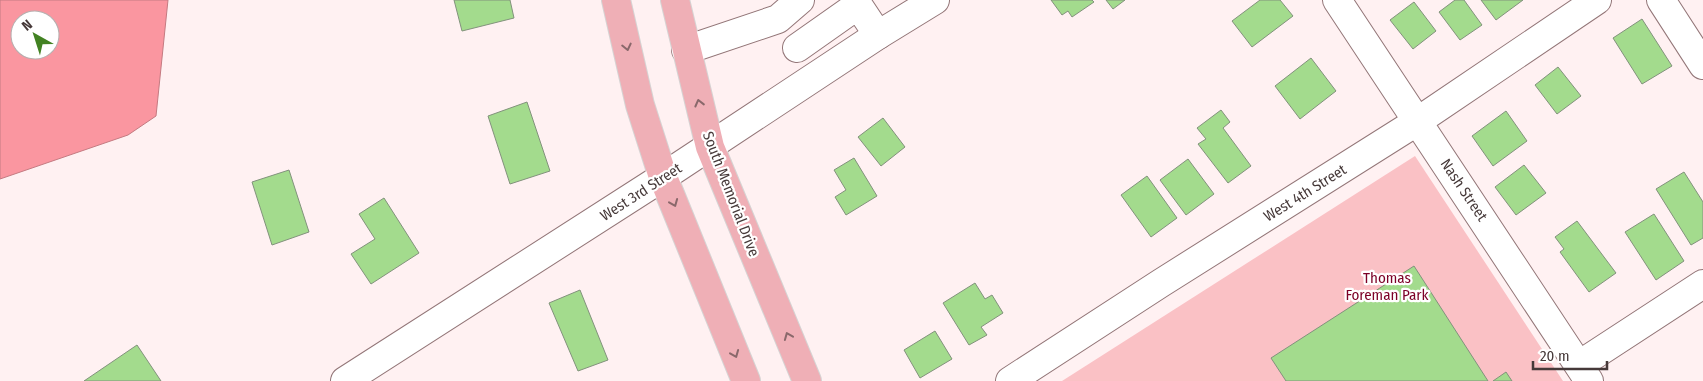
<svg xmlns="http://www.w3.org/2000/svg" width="1703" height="381" font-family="'Fira Sans Condensed',sans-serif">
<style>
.green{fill:#fac1c5}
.water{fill:#fa96a0;stroke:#c47a81;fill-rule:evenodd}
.building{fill:#a3db8d;stroke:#82927c}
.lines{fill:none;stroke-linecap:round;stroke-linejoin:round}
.minor-casing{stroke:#937678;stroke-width:30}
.major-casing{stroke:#d6d3d3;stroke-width:30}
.minor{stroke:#fff;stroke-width:28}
.major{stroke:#efafb6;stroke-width:28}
.oneway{stroke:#8a686b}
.labels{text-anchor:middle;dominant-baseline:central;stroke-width:4.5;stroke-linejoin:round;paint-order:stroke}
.street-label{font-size:15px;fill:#463939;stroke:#fff}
.park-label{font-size:15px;fill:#7c0027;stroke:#fff}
</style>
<rect width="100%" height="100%" fill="#fff1f2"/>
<!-- green -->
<path class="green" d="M 1415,156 L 1563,381 L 1062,381 Z"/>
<!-- water -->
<path class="water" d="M 0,0 L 168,0 L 156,116 L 128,135 L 0,179 ZM 20,20 L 50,20 L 50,50 L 20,50 Z"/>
<!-- building -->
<g class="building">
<path d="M 454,0 L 510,0 L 514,18 L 462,31 Z"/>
<path d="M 1051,0 L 1092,0 L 1094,2 L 1072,17 L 1068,11 L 1062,15 Z"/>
<path d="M 1106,0 L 1125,0 L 1113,9 Z"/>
<path d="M 1260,0 L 1280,0 L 1293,16 L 1252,47 L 1232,21 Z"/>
<path d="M 1455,0 L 1464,0 L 1482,25 L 1460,40 L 1439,12 Z"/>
<path d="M 1481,0 L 1523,0 L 1496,20 Z"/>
<path d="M 1414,2 L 1436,31 L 1413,49 L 1390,20 Z"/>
<path d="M 1642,19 L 1672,66 L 1642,84 L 1613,38 Z"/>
<path d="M 1311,58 L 1336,91 L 1300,119 L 1275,86 Z"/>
<path d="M 1558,67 L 1581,96 L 1557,114 L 1535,85 Z"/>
<path d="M 527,102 L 550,171 L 510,184 L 488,116 Z"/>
<path d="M 1221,110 L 1230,122 L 1223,128 L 1251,166 L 1228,183 L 1198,144 L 1206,139 L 1197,128 Z"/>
<path d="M 1506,111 L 1527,141 L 1493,166 L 1472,136 Z"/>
<path d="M 883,118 L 905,147 L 881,166 L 858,137 Z"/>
<path d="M 854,158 L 877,196 L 846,215 L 835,197 L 846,190 L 834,170 Z"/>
<path d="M 1188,159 L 1214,194 L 1186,215 L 1160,180 Z"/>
<path d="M 1524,165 L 1546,193 L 1516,215 L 1495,187 Z"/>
<path d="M 289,170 L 309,232 L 272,245 L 252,182 Z"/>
<path d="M 1684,172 L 1703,202 L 1703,238 L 1691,245 L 1656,189 Z"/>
<path d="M 1147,176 L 1177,218 L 1151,237 L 1121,195 Z"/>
<path d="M 384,198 L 419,253 L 371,284 L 351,254 L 375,239 L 359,214 Z"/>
<path d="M 1654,214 L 1684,261 L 1656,280 L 1625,232 Z"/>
<path d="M 1577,221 L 1616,273 L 1589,292 L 1560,252 L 1564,249 L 1555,237 Z"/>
<path d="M 1414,266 L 1488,381 L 1286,381 L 1271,358 Z"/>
<path d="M 975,283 L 985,299 L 992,295 L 1003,313 L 981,327 L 987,335 L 969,345 L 943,303 Z"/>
<path d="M 580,290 L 608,360 L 578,371 L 549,303 Z"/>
<path d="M 935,331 L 952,359 L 920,378 L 904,350 Z"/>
<path d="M 137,345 L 161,381 L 84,381 Z"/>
<path d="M 1506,372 L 1512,381 L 1493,381 Z"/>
</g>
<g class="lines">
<defs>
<g id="minor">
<path d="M 1337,0 L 1589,381"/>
<path d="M 1661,0 L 1703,65"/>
<path d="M 797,48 L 858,5 L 878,35"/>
<path d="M 686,50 L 778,19 L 800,0"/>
<path d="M 1579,365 L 1703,284"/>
<path d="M 345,381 L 663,177 L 878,35 L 935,0"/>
<path d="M 1010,381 L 1161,283 L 1418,121 L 1597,0"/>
</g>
<g id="major">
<path d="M 616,0 L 640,105 L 663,177 L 746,381"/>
<path d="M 675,0 L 710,147 L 807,381"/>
</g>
</defs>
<!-- minor casing -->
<use href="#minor" class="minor-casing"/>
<!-- major casing -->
<use href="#major" class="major-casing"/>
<!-- minor -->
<use href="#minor" class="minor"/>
<!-- major -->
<use href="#major" class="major"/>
</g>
<!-- one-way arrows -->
<defs><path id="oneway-chevron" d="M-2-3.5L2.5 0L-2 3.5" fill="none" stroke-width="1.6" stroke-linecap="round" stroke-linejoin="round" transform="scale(1.25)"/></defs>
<g class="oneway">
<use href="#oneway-chevron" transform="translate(627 47) rotate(77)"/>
<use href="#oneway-chevron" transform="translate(699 103) rotate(-104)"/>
<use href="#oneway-chevron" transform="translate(674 203) rotate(68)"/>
<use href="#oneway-chevron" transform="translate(788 336) rotate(-112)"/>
<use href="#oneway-chevron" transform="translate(735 354) rotate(68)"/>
</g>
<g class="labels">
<!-- street labels -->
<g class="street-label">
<text transform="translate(1464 190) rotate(56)">Nash Street</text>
<text transform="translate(641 192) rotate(-33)">West 3rd Street</text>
<text transform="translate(1305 193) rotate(-32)">West 4th Street</text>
<text transform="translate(731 194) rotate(69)">South Memorial Drive</text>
</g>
<!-- park labels -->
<g class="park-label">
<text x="1387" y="278">Thomas<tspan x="1387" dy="17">Foreman Park</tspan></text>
</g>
</g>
<!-- north arrow -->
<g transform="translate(35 35) rotate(321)"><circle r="24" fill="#ffffff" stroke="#b5b0b0"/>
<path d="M0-4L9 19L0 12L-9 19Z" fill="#428222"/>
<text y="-8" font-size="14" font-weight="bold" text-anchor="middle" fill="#463939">N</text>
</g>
<!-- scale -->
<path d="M1533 361v8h74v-8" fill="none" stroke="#463939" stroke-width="2.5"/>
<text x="1540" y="361" font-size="15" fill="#463939" stroke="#ffffff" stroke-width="4" paint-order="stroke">20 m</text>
</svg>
